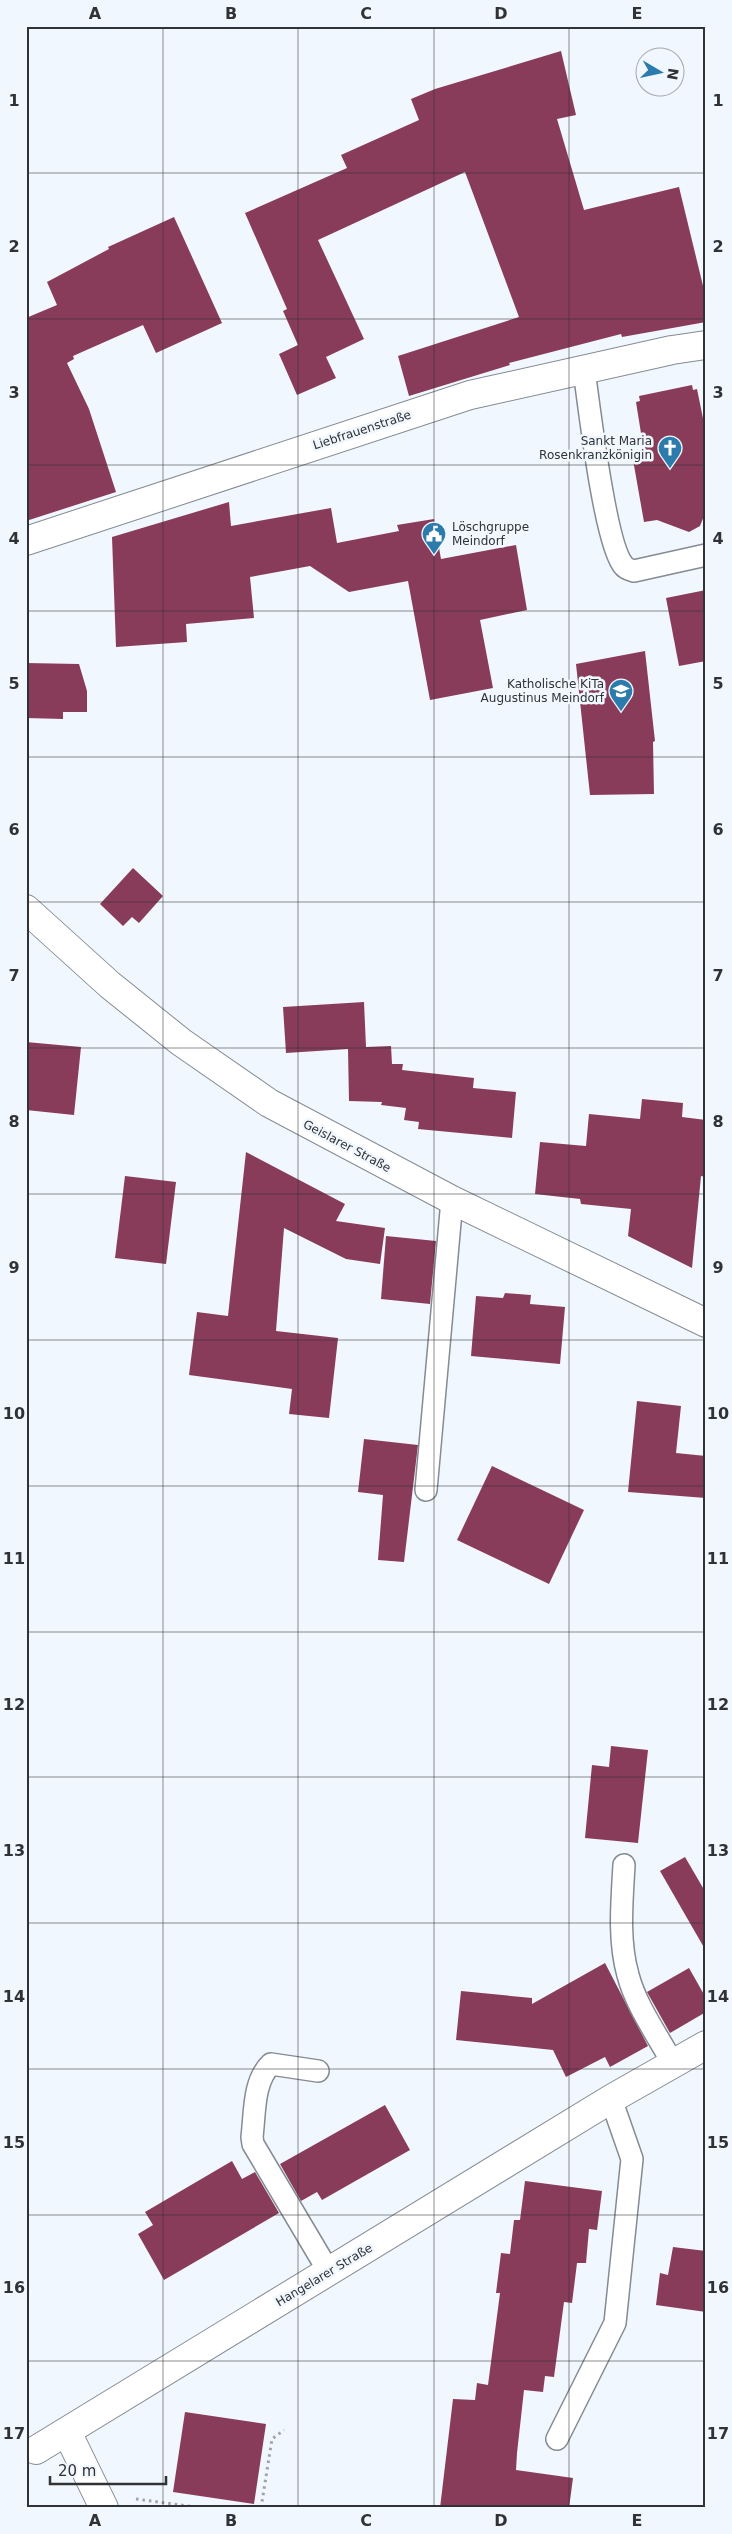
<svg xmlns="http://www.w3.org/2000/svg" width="732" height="2534" font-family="'DejaVu Sans',sans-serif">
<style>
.building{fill:#893c59}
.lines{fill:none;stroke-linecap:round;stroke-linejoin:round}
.lane-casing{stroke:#858b92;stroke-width:24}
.street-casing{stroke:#858b92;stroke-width:30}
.secondary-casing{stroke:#858b92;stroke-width:30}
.path{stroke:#9fa3a9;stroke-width:3;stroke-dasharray:2.5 4;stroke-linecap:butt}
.lane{stroke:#fff;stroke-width:21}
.street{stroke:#fff;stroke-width:28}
.secondary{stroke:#fff;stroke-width:28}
.grid{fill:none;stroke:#303235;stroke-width:1;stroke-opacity:0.55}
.labels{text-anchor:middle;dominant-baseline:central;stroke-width:5;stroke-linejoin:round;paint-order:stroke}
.street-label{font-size:12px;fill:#303235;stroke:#f1f7ff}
.poi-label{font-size:12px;fill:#303235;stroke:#f1f7ff;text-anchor:end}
.neatline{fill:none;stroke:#303235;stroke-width:2}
.grid-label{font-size:16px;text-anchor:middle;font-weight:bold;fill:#303235}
</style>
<rect width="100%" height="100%" fill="#f1f7ff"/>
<!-- building -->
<g class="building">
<path d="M 561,51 L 576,115 L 557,119 L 584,210 L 679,187 L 705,294 L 706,322 L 622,337 L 621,334 L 509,363 L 510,365 L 409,396 L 398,356 L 519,317 L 465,172 L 318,240 L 364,339 L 326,357 L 336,378 L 297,395 L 279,354 L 298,345 L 283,311 L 287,309 L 245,213 L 347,168 L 341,155 L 419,120 L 411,99 L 435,89 Z"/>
<path d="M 174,217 L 222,323 L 156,353 L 143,325 L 73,356 L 74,359 L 67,363 L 89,409 L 116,492 L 26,521 L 26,318 L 57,305 L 47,282 L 109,249 L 108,247 Z"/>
<path d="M 692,385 L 693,390 L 697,389 L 706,433 L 706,511 L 700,526 L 689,532 L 657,520 L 644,522 L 632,454 L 644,452 L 636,402 L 640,401 L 639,396 Z"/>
<path d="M 229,502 L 231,526 L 331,508 L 337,543 L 399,531 L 397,525 L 434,519 L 441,559 L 516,545 L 527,610 L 480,620 L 493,688 L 430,700 L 408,581 L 349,592 L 310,566 L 250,577 L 254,618 L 186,624 L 187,642 L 116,647 L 112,537 Z"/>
<path d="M 706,590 L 706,661 L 679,666 L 666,598 Z"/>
<path d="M 645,651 L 655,741 L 653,742 L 654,794 L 590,795 L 576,664 Z"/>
<path d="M 26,663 L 79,664 L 87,691 L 87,712 L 63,712 L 63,719 L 26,718 Z"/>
<path d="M 133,868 L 163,896 L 139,923 L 132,917 L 123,926 L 100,904 Z"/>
<path d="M 364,1002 L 366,1047 L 391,1046 L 392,1064 L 403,1064 L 402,1070 L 474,1078 L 473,1088 L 516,1092 L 512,1138 L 418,1129 L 419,1122 L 404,1120 L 406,1108 L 381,1105 L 382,1102 L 349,1101 L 348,1049 L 286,1053 L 283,1007 Z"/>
<path d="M 26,1042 L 81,1047 L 74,1115 L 26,1110 Z"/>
<path d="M 642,1099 L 683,1103 L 682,1117 L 706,1120 L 706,1177 L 701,1176 L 692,1268 L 628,1236 L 631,1209 L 581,1204 L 580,1199 L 535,1194 L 540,1142 L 586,1146 L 589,1114 L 640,1119 Z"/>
<path d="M 246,1152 L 345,1204 L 336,1221 L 385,1228 L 380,1264 L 346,1259 L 284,1228 L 276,1331 L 338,1338 L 329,1418 L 289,1414 L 292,1389 L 189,1375 L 197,1312 L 228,1316 Z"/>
<path d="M 125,1176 L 176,1182 L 166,1264 L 115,1258 Z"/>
<path d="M 386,1236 L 436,1241 L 430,1304 L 381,1299 Z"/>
<path d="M 505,1293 L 531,1295 L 530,1304 L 565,1307 L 560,1364 L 471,1356 L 476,1296 L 503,1298 Z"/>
<path d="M 637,1401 L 681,1406 L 676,1453 L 706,1456 L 706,1498 L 628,1492 Z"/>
<path d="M 364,1439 L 418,1445 L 404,1562 L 378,1560 L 383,1495 L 358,1492 Z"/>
<path d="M 492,1466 L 584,1510 L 549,1584 L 457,1540 Z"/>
<path d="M 611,1746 L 648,1750 L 638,1843 L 585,1838 L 592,1765 L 609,1767 Z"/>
<path d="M 685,1857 L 706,1893 L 706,1951 L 660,1871 Z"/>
<path d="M 605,1963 L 648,2046 L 610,2067 L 605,2057 L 566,2077 L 553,2050 L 456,2040 L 461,1991 L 532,1998 L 532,2004 Z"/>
<path d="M 689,1968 L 706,1998 L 706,2012 L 670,2033 L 647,1992 Z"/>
<path d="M 385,2105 L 410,2150 L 322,2200 L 317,2192 L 301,2201 L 280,2164 Z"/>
<path d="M 232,2161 L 242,2179 L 255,2172 L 279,2213 L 164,2280 L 138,2234 L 153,2225 L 145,2212 Z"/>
<path d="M 525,2181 L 602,2191 L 597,2230 L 589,2229 L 586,2263 L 577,2263 L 572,2303 L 564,2302 L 554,2377 L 545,2376 L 543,2392 L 524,2390 L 517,2453 L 516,2470 L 573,2478 L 569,2508 L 440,2508 L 453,2399 L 475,2400 L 477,2383 L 488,2385 L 500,2293 L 496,2293 L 501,2253 L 510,2254 L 514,2220 L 520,2220 Z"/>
<path d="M 673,2247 L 706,2251 L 706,2312 L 656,2305 L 660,2273 L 668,2275 Z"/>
<path d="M 185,2412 L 266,2424 L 254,2504 L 173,2492 Z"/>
</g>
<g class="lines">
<defs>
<g id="lane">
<path d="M 584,370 C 589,405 605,546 624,566 C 626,569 631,570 634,571 L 706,555"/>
<path d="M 426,1490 L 452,1200"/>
<path d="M 624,1865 C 622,1901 618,1940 628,1975 C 636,2006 658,2036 673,2064"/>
<path d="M 318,2071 L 271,2064 C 253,2081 255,2113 252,2137 L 253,2144 L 329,2272"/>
<path d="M 557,2439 L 615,2323 L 632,2159 L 611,2099"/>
</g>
<g id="street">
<path d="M 26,541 L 470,395 L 672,350 L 706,345"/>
<path d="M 67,2432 L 104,2508"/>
<path d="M 36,2450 L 611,2099 L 706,2045"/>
</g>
<path id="secondary" d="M 26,909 L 110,985 L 181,1042 L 269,1103 L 452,1200 L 706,1323"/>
</defs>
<!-- lane casing -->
<use href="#lane" class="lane-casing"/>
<!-- street casing -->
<use href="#street" class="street-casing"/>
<!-- secondary casing -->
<use href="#secondary" class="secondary-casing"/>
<!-- path -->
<g class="path">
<path d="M 136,2499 L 203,2508"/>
<path d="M 261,2508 L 272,2439 L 284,2430"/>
</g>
<!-- lane -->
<use href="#lane" class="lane"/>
<!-- street -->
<use href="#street" class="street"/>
<!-- secondary -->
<use href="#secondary" class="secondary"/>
</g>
<!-- grid -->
<path class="grid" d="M 163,26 L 163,2508M 298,26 L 298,2508M 434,26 L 434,2508M 569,26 L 569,2508M 26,173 L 706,173M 26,319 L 706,319M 26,465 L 706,465M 26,611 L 706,611M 26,757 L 706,757M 26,902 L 706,902M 26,1048 L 706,1048M 26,1194 L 706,1194M 26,1340 L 706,1340M 26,1486 L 706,1486M 26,1632 L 706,1632M 26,1777 L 706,1777M 26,1923 L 706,1923M 26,2069 L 706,2069M 26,2215 L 706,2215M 26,2361 L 706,2361"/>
<!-- icons -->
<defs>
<symbol id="church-pin" viewBox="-11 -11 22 30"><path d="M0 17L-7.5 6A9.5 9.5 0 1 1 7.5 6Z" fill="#2b7bac" stroke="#f1f7ff"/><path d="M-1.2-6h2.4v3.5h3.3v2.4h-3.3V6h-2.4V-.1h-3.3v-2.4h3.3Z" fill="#fff"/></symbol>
<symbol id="civic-pin" viewBox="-11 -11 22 30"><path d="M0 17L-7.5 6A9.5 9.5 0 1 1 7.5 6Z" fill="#2b7bac" stroke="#f1f7ff"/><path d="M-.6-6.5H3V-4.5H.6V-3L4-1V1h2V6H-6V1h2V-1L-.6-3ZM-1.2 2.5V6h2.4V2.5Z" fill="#fff"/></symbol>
<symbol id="school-pin" viewBox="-11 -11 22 30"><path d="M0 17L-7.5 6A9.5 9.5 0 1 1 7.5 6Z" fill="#2b7bac" stroke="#f1f7ff"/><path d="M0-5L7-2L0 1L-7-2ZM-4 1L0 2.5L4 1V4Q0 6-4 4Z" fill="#fff"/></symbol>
</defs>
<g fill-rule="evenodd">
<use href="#church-pin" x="656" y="434" width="28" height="38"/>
<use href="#civic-pin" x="420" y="520" width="28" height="38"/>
<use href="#school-pin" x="607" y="677" width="28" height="38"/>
</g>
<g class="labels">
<!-- street labels -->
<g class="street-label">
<text transform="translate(362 430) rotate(-18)">Liebfrauenstraße</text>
<text transform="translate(347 1146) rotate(28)">Geislarer Straße</text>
<text transform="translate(324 2275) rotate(-31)">Hangelarer Straße</text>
</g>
<!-- poi labels -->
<g class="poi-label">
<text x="652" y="441">Sankt Maria<tspan x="652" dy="14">Rosenkranzkönigin</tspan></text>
<text x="452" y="527" text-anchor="start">Löschgruppe<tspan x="452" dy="14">Meindorf</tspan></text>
<text x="604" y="684">Katholische KiTa<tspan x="604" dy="14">Augustinus Meindorf</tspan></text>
</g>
</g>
<!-- border -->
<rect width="732" height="2534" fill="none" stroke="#f1f7ff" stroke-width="55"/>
<!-- north arrow -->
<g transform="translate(660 72) rotate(99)"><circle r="24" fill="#f1f7ff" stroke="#a4a8ae"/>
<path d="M0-4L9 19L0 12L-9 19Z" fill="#2b7bac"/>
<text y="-8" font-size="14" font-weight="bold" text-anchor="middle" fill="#303235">N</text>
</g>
<!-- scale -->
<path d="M50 2476v8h116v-8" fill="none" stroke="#303235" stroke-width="2.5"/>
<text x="58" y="2476" font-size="15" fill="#303235" stroke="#f1f7ff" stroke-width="4" paint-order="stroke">20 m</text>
<rect x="28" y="28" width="676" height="2478" class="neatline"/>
<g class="grid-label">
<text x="95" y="19">A</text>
<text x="231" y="19">B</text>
<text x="366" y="19">C</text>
<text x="501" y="19">D</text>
<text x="637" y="19">E</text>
<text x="14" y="106">1</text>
<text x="718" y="106">1</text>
<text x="14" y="252">2</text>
<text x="718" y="252">2</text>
<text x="14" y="398">3</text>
<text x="718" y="398">3</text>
<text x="14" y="544">4</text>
<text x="718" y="544">4</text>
<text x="14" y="689">5</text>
<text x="718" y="689">5</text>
<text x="14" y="835">6</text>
<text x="718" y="835">6</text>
<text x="14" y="981">7</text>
<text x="718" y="981">7</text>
<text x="14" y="1127">8</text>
<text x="718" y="1127">8</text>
<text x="14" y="1273">9</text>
<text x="718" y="1273">9</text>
<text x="14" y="1419">10</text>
<text x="718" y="1419">10</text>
<text x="14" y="1564">11</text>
<text x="718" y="1564">11</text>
<text x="14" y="1710">12</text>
<text x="718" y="1710">12</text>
<text x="14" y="1856">13</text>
<text x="718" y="1856">13</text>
<text x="14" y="2002">14</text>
<text x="718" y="2002">14</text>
<text x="14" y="2148">15</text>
<text x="718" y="2148">15</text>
<text x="14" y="2293">16</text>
<text x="718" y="2293">16</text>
<text x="14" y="2439">17</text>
<text x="718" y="2439">17</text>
<text x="95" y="2526">A</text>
<text x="231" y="2526">B</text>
<text x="366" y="2526">C</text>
<text x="501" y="2526">D</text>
<text x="637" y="2526">E</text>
</g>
</svg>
